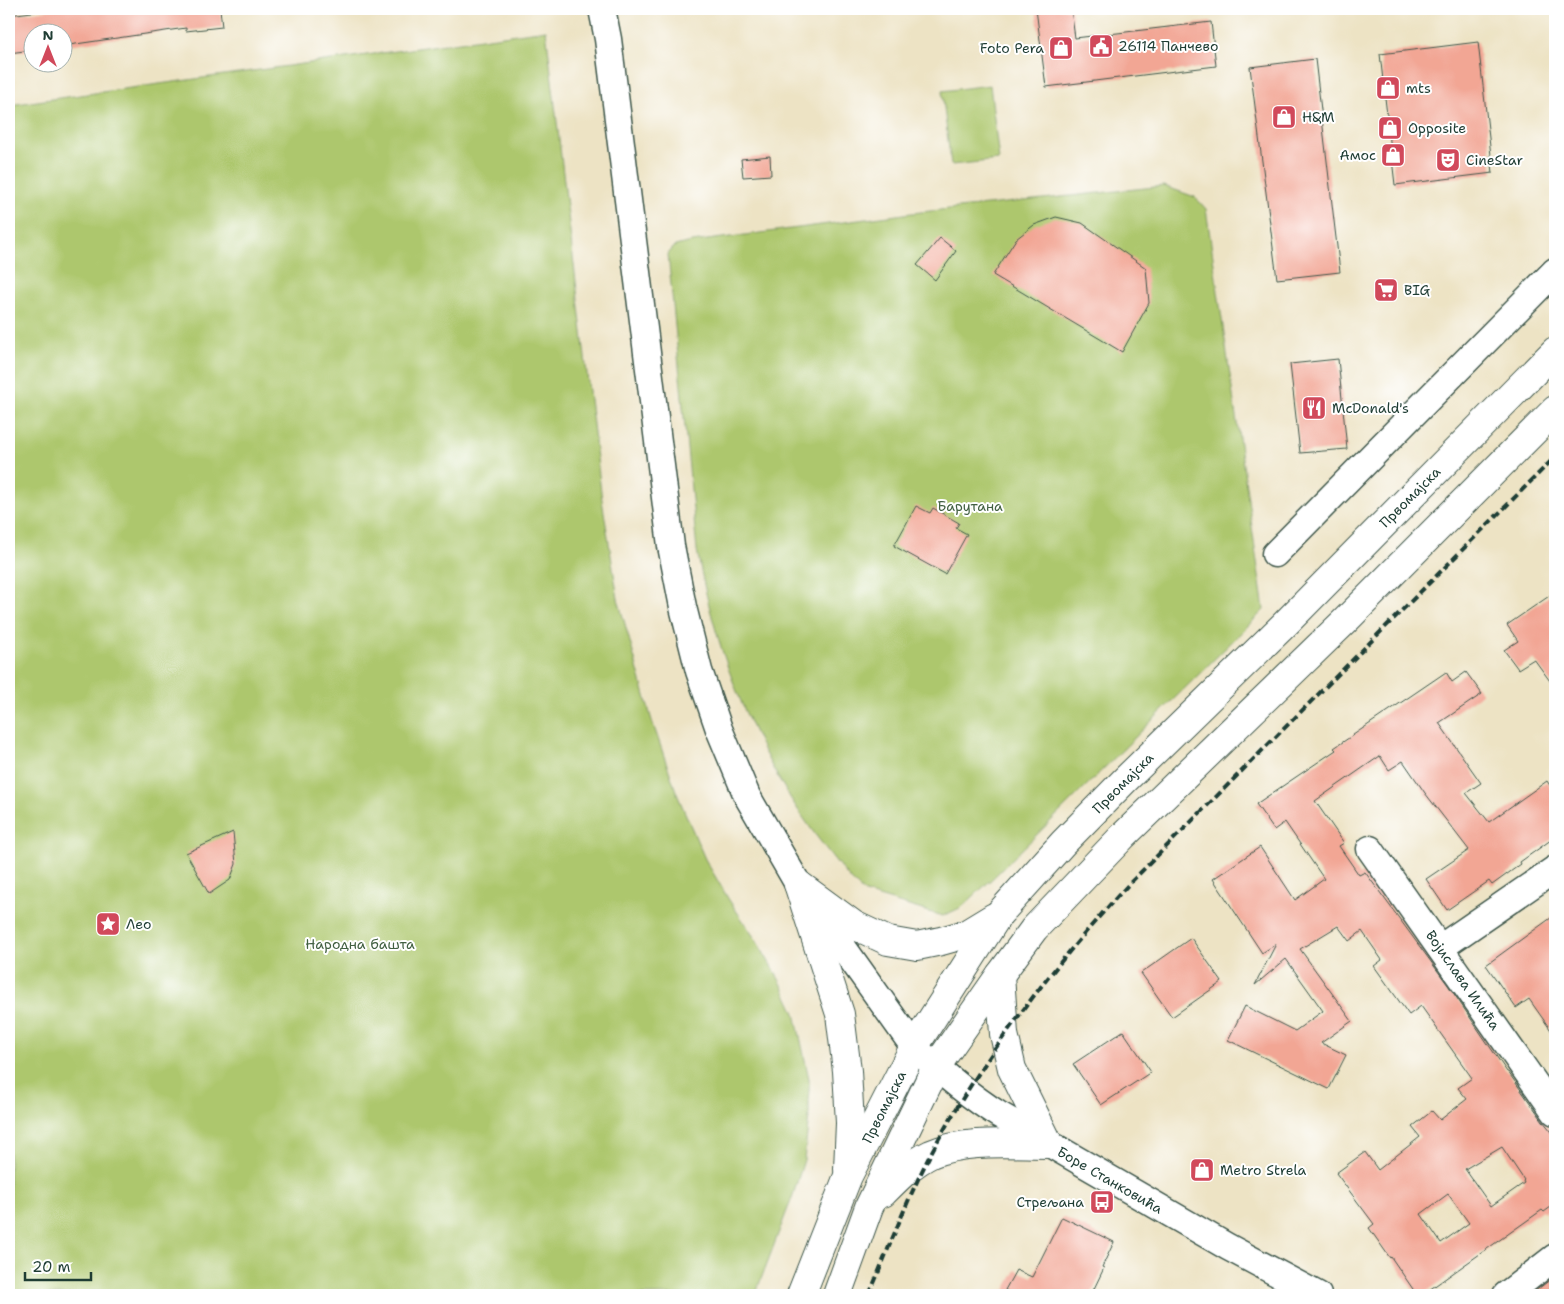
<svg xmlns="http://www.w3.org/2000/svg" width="1564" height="1304" font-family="'Shantell Sans',sans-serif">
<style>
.green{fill:#adc76d;stroke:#668250}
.building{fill:#f2a694;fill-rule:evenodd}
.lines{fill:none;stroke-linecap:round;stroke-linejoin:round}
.minor-casing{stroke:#3e564a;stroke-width:29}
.major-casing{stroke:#3e564a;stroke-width:30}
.minor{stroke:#fff;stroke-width:26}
.major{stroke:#fff;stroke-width:28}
.rail{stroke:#1f3d34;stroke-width:4;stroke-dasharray:8 4;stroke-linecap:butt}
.labels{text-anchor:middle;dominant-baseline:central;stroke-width:4;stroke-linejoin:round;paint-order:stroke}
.poi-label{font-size:14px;fill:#1f3d34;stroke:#fff;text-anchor:start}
.street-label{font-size:14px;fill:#1f3d34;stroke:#fff}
.park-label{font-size:14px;fill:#426042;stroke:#fff}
</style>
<rect width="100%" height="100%" fill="#fff"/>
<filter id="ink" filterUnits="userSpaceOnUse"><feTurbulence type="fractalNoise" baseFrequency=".02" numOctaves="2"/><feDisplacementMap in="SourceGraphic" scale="10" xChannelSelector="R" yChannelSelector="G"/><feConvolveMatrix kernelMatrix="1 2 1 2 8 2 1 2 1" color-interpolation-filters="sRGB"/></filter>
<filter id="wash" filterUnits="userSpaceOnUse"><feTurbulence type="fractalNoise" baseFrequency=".0096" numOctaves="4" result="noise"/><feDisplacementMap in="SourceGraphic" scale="20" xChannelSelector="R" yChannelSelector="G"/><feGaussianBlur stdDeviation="1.12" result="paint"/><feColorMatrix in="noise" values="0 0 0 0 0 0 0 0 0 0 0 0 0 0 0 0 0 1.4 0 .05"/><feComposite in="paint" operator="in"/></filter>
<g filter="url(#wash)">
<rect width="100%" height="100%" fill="#ede3c4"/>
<!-- green -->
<g class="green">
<path d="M 546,30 L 602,500 L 618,599 L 652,721 L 677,794 L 705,859 L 729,900 L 756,940 L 780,981 L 795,1013 L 809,1079 L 809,1116 L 804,1160 L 793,1195 L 755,1295 L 9,1295 L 9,105 Z"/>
<path d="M 990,85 L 999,160 L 951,165 L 942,91 Z"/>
<path d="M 1164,186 L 1195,197 L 1206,209 L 1264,610 L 994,877 L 962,907 L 943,916 L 865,893 C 850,881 839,865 827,850 C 759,764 716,657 697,550 L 668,254 L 675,246 L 692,242 L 912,213 Z"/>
</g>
<g id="blocks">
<!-- building -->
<g class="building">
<path d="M 55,9 L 220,9 L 222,27 L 186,31 L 186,28 L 62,46 L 62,32 L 32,32 L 32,50 L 9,53 L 9,15 Z"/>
<path d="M 1036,9 L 1071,9 L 1075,38 L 1211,22 L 1216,66 L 1046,87 Z"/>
<path d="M 1478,42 L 1493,173 L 1395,185 L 1380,54 Z"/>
<path d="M 1315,59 L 1340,272 L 1277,279 L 1250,67 Z"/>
<path d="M 770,156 L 771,175 L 743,177 L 741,159 Z"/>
<path d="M 1056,217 L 1082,223 L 1146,268 L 1149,303 L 1122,352 L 993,275 L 1016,239 L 1034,225 Z"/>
<path d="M 940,238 L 956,251 L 935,280 L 917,265 Z"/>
<path d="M 1338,359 L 1347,449 L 1300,453 L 1290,364 Z"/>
<path d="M 916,506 L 930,513 L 933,508 L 959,523 L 956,528 L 967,534 L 945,574 L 894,546 Z"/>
<path d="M 1555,592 L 1555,688 L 1534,659 L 1518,669 L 1504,650 L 1518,641 L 1507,625 Z"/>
<path d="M 1446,672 L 1452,682 L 1466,672 L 1482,694 L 1439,723 L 1481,783 L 1466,793 L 1489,822 L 1547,781 L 1555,793 L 1555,837 L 1520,862 L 1521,864 L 1492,885 L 1489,881 L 1447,910 L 1426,879 L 1469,850 L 1425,793 L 1403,761 L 1389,770 L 1380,756 L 1315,801 L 1344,843 L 1339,846 L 1359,875 L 1365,872 L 1448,985 L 1507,1072 L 1508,1072 L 1543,1121 L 1555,1136 L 1555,1204 L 1544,1212 L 1542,1210 L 1422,1295 L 1417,1295 L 1391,1257 L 1390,1258 L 1369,1228 L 1374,1224 L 1336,1173 L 1365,1152 L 1378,1170 L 1420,1137 L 1412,1127 L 1432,1111 L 1440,1120 L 1467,1099 L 1458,1088 L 1472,1078 L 1421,1006 L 1409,1015 L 1374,966 L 1382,960 L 1362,931 L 1349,941 L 1338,926 L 1300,949 L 1352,1021 L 1321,1043 L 1346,1055 L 1329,1089 L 1228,1040 L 1245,1006 L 1295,1031 L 1323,1011 L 1286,959 L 1255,985 L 1276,944 L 1262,953 L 1213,879 L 1260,847 L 1295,900 L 1324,879 L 1285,822 L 1274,830 L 1256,804 L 1336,750 L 1334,748 ZM 1502,1147 L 1524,1180 L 1523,1181 L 1524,1183 L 1491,1206 L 1465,1169 ZM 1448,1194 L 1469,1223 L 1441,1243 L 1421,1214 Z"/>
<path d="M 233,832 L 236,864 L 230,880 L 209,894 L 186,853 Z"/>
<path d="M 1555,915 L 1555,1036 L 1529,999 L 1516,1008 L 1486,965 Z"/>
<path d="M 1191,938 L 1222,982 L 1172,1017 L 1141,973 Z"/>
<path d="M 1123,1031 L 1151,1072 L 1101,1105 L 1073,1064 Z"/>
<path d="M 1062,1217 L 1114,1242 L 1102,1267 L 1104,1268 L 1091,1295 L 1015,1295 L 1005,1290 L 1016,1270 L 1032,1277 Z"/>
<path d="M 1555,1276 L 1555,1295 L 1530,1295 Z"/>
</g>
</g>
</g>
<g filter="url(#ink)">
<use href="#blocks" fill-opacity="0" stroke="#3e564a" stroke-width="1"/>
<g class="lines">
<defs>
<g id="minor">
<path d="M 602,9 L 608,39 L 671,546 L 683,607 L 699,671 L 719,729 L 747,796 L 798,884 L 914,1047 C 941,1072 968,1095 998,1114 L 1228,1247 L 1318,1295"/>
<path d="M 1275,554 L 1555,271"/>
<path d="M 1370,849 L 1555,1112"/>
<path d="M 1440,948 L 1555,869"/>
<path d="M 1506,1295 L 1555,1257"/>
</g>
<g id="major">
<path d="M 798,884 L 840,1014 L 847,1071 L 850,1123 L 848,1169"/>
<path d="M 798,884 L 854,925 L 888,941 L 917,946 L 941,941 L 966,934 L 994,917"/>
<path d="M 883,1193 C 897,1179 912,1163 931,1154 C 965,1139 1012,1144 1049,1144 L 1012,1069 L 1004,1034 L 1000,975"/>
<path d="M 801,1295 L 848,1176 L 914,1047 L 999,914 L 1063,843 L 1126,779 L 1284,625 L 1555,351"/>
<path d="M 837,1295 L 869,1207 L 936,1067 L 1000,975 L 1034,929 L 1123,836 L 1344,622 L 1555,410"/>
</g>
</defs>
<!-- minor casing -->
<use href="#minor" class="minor-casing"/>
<!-- major casing -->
<use href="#major" class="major-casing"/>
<!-- minor -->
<use href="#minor" class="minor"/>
<!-- major -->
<use href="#major" class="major"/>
<!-- rail -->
<path class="rail" d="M 869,1295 C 889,1248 907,1199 931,1153 C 984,1055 1052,967 1128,885 L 1555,457"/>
</g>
</g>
<!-- icons -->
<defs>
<symbol id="civic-square" viewBox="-11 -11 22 22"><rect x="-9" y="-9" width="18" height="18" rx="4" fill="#d1495b" stroke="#fff"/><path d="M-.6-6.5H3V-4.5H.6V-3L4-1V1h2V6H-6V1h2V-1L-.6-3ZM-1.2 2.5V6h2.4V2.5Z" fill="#fff"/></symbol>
<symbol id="shop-square" viewBox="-11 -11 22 22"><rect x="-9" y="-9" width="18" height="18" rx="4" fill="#d1495b" stroke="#fff"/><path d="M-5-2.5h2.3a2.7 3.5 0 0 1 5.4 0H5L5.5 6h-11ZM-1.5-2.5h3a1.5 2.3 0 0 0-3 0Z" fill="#fff"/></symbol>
<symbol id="theatre-square" viewBox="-11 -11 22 22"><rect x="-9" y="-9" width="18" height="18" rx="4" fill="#d1495b" stroke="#fff"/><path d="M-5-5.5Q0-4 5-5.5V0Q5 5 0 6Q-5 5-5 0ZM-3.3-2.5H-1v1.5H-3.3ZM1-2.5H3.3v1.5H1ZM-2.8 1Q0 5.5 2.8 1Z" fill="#fff"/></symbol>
<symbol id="supermarket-square" viewBox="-11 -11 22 22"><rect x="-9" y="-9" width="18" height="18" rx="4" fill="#d1495b" stroke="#fff"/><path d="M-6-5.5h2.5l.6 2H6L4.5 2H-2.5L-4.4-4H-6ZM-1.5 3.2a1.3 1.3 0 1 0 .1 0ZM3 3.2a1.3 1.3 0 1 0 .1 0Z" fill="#fff"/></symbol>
<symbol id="restaurant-square" viewBox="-11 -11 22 22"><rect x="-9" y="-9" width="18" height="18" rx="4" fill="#d1495b" stroke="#fff"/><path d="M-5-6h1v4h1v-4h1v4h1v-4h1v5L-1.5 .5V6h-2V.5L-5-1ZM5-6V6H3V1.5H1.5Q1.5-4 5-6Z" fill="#fff"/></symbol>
<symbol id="sight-square" viewBox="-11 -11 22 22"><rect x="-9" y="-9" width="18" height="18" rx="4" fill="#d1495b" stroke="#fff"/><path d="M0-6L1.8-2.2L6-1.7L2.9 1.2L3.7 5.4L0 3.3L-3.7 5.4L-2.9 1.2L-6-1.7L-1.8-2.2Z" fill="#fff"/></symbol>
<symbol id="bus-square" viewBox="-11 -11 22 22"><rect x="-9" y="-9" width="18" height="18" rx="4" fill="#d1495b" stroke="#fff"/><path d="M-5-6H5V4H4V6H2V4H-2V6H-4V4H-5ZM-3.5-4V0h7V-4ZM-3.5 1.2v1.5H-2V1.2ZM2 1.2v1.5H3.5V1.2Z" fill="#fff"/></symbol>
</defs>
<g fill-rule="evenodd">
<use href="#civic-square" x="1087" y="32" width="28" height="28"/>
<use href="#shop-square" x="1047" y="34" width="28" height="28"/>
<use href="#shop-square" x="1374" y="74" width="28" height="28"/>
<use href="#shop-square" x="1270" y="103" width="28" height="28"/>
<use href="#shop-square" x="1376" y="114" width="28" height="28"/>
<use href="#shop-square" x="1379" y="141" width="28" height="28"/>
<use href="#theatre-square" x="1434" y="146" width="28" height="28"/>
<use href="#supermarket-square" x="1372" y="276" width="28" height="28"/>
<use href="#restaurant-square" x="1300" y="394" width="28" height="28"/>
<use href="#sight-square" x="94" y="910" width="28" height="28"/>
<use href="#shop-square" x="1188" y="1156" width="28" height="28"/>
<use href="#bus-square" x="1088" y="1188" width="28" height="28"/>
</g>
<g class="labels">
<!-- poi labels -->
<g class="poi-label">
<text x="1118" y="46">26114 Панчево</text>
<text x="1044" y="48" text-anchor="end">Foto Pera</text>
<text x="1406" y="88">mts</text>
<text x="1302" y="117">H&amp;M</text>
<text x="1408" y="128">Opposite</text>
<text x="1376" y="155" text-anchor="end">Амос</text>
<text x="1466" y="160">CineStar</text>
<text x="1404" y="290">BIG</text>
<text x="1332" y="408">McDonald's</text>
<text x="126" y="924">Лео</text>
<text x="1220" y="1170">Metro Strela</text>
<text x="1084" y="1202" text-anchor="end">Стрељана</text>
</g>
<!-- street labels -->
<g class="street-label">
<text transform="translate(1410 497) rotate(-45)">Првомајска</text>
<text transform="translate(1123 783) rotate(-45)">Првомајска</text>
<text transform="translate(1463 980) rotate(55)">Војислава Илића</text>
<text transform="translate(884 1107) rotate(-63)">Првомајска</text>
<text transform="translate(1110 1180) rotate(30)">Боре Станковића</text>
</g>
<!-- park labels -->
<g class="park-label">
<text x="970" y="506">Барутана</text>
<text x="360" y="944">Народна башта</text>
</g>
</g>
<!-- margin -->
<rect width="1564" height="1304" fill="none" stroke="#fff" stroke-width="30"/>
<!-- north arrow -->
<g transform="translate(48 48)"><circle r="24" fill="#ffffff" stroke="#a5b1ae"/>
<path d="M0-4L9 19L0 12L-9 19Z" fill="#d1495b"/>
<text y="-8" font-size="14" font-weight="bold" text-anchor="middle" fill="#1f3d34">N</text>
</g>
<!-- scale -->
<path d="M25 1272v8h66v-8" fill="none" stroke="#1f3d34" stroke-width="2.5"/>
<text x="32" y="1272" font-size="15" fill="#1f3d34" stroke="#ffffff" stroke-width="4" paint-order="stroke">20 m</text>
</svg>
